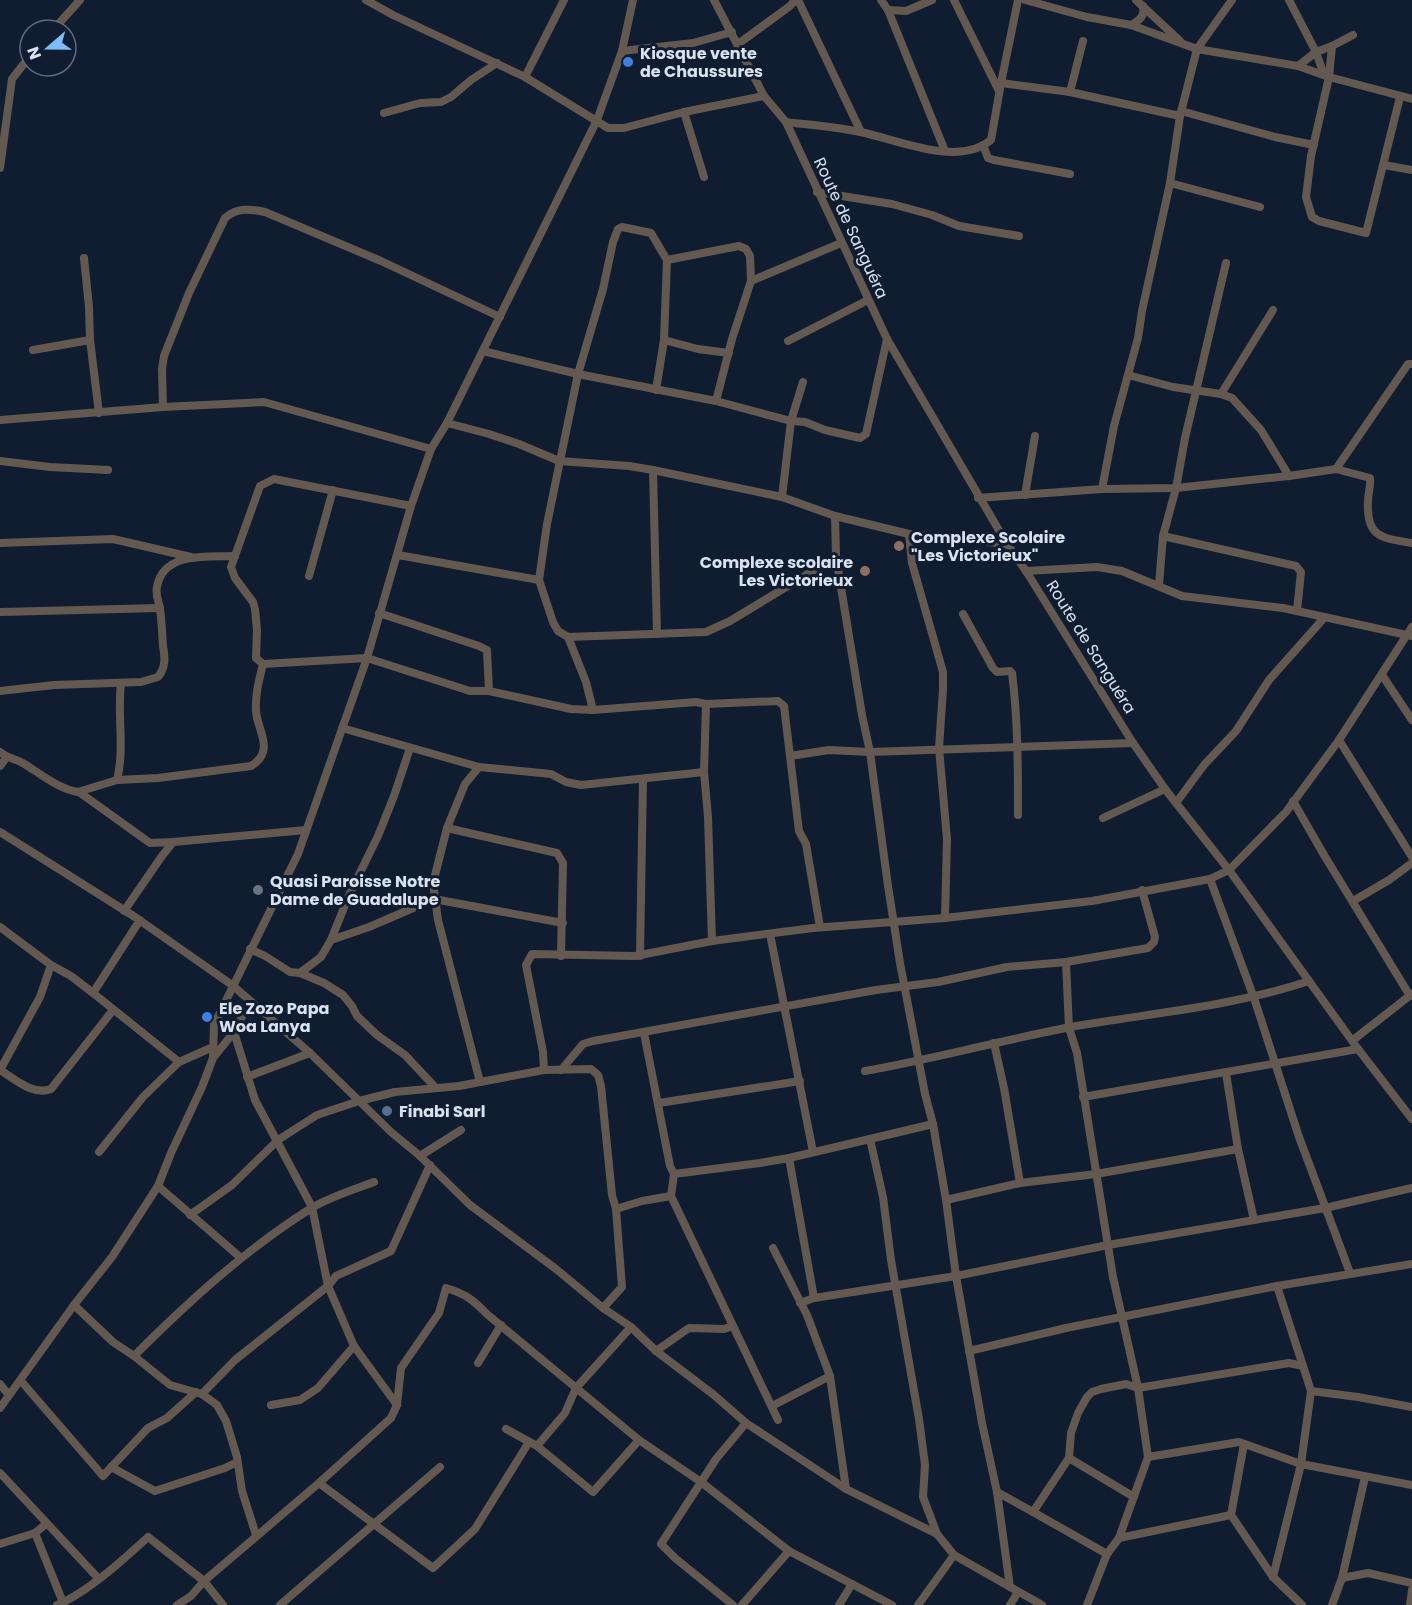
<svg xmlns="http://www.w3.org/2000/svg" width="1412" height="1605" font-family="Poppins,sans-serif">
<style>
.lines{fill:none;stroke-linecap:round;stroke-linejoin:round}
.minor{stroke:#645951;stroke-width:8}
.shop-dot{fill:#3f7fe0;stroke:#101d31;stroke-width:2}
.education-dot{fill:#8d6e63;stroke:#101d31;stroke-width:2}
.worship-dot{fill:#6b7280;stroke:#101d31;stroke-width:2}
.service-dot{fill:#5c6f8a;stroke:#101d31;stroke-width:2}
.labels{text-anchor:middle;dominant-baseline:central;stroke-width:6;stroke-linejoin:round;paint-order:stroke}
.poi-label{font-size:16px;font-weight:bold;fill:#d9e2f0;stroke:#101d31;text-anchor:start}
.street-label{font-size:16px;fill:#d9e2f0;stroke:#101d31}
</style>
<rect width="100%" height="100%" fill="#101d31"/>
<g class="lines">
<!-- minor -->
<g class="minor">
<path d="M 366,0 L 393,15 L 525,77 L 608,128 L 624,128 L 684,112 L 764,96"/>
<path d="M 714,0 L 764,96 L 786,122 L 887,339 L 1007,544 L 1026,571 L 1133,743 L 1165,789 L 1229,870 L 1358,1049 L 1412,1119"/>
<path d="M 798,0 L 861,132"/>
<path d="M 881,0 L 888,10 L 945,151"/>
<path d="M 954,0 L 999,91"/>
<path d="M 1025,0 L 1087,17 L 1131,25 L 1197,49 L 1298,66 L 1329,77 L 1412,99"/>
<path d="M 1136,0 L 1180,41"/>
<path d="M 1289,0 L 1316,52 L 1324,75"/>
<path d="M 888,10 L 906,11 L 932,0"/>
<path d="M 1131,25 C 1140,20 1145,16 1143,6"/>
<path d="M 53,30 L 80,0"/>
<path d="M 738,44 L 790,6 L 795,0"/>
<path d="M 1332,46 L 1329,77 L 1311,156 L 1306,197 L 1312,217 L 1319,221 L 1366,233 L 1400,97"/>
<path d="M 622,51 L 693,43 L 732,32"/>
<path d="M 1298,66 L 1316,52 L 1332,46 L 1353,35"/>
<path d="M 525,77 L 564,0"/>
<path d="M 1001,83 L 1070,92 L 1180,116"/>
<path d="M 1070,92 L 1083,41"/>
<path d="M 1181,111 L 1275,137 L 1314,145"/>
<path d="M 684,112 L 704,177"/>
<path d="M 384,113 L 420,103 L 441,102 L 451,97 L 471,80 L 497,63"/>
<path d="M 786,122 C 811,125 836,127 860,132 C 897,139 957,168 991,140 L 1001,83 L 1018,0"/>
<path d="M 983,145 L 988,158 L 994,160 L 1070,174"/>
<path d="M 1384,165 L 1412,170"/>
<path d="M 0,168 L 12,79 L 30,56"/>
<path d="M 1170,183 L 1260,207"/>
<path d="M 817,192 L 892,204 L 932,215 L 959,226 L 1019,236"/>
<path d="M 751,281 L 841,243"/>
<path d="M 90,340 L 99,413"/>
<path d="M 664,340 L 698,349 L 729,353"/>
<path d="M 788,341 L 868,300"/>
<path d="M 33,350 L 90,340 L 89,307 L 84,258"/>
<path d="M 483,351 L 578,374 L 716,401 L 791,421 L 805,422 L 825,430 L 860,438 L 866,434 L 887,339"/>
<path d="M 1128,375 L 1173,387 L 1221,394 L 1232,398 L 1261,430 L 1289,476"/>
<path d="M 656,390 L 664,340 L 667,260"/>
<path d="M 1221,394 L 1273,310"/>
<path d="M 716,401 L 732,339 L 751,281 L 750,256 L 746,249 L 739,246 L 667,260 L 651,233 L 622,227 L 618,229 L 613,242 L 603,289 L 578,374 L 547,524 L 539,580 L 553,622 L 558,631 L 568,637 L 706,632 L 730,621 L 836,557 L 835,516"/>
<path d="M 163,407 L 162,369 L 164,356 L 189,293 L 225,218 C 237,207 251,209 265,212 L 381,261 L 500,317"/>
<path d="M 0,420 L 163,407 L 264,402 L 431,449"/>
<path d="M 447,423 L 489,434 L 519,444 L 559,461 L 629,466 L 653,470 L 782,497 L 835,516 L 909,534 L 1007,544"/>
<path d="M 0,461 L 50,467 L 108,470"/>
<path d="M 1336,469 L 1408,364 L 1412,364"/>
<path d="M 653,470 L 657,634"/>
<path d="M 1102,489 L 1114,426 L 1138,338 L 1142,311 L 1170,183 L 1180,116 L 1197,49 L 1232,0"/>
<path d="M 1025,495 L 1035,436"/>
<path d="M 782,497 L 791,421 L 803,382"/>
<path d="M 978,498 L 1102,489 L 1176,488 L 1289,476 L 1336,469 L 1370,478 C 1371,486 1368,493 1368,501 C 1366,538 1382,538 1412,543"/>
<path d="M 411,506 L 274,479 L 260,486 L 231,567 L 235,578 L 253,602 L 255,609 L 257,630 L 256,658 L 263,664 L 367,658 L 470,691 L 489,691 L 571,709 L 593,710 L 696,702 L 706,704 L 778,701 L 784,706 L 799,831 L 806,844 L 820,927"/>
<path d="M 909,534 L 912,563 L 943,672 L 943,689 L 939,748 L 947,839 L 945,918"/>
<path d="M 1163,536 L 1296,566 L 1301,572 L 1297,611"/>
<path d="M 0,543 L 113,539 L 191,557"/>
<path d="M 398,555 L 539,580"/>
<path d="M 836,557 L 862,715 L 870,752 L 888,886 L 900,963 L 925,1094 L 933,1124 L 946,1200 L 956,1276 L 982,1423 L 997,1492 L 1010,1587"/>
<path d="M 1026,571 L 1097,567 L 1122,571 L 1182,596 L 1283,608 L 1412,636"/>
<path d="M 309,576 L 333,490"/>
<path d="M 1159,585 L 1163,536 L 1176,488 L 1185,438 L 1226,263"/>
<path d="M 0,612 L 160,608"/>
<path d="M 379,613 L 479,646 L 487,650 L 489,691"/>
<path d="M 963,614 L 993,668 L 997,672 L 1010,671 L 1012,673 C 1018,720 1018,767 1018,815"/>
<path d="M 568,637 L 586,682 L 593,710"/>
<path d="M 1382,675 L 1412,720"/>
<path d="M 0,691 L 54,685 L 141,682 L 158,677 C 166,667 165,658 163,646 C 162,634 162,622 160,609 C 159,602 155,595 157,587 C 163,551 209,557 235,556"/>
<path d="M 706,704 L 704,772 L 708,817 L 712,941"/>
<path d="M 342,728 L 479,767 L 551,774 L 566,782 L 581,785 L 704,772"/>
<path d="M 1339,740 L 1412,857"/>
<path d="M 0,752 C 8,759 18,759 26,765 C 42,775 59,789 78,792 L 117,780 L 158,778 L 251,766 C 276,751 257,730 256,711 C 255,695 259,680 263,664"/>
<path d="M 790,756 L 829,750 L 870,752 L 1133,743"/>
<path d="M 0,766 L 7,757"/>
<path d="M 479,767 L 465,784 L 447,828 L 433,883 L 438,920 L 480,1082"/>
<path d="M 117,780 C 125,748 117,715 121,683"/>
<path d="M 79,792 L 150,843 L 173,842 L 306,830"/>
<path d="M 1293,801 L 1324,855 L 1410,996"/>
<path d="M 1176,803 L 1204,765 L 1236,731 L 1269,680 L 1324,618"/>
<path d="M 1103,818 L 1165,789"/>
<path d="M 447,828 L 557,853 L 563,863 L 561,956"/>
<path d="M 0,832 L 135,917 L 232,985 L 310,1053 L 391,1132 L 420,1156 L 470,1205 L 556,1269 L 603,1308 L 631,1327 L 656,1351 L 714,1395 L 746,1423 L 846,1489 L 937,1534 L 954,1555 L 1042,1605"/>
<path d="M 1210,879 L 1254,998 L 1299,1137 L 1350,1273"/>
<path d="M 1353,901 L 1389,880 L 1412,863"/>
<path d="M 124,911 L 162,856 L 173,842"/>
<path d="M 0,927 L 51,965 L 71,976 L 93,993 L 140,920"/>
<path d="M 770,934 L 813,1152"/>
<path d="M 331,940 L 369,927 L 434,899 L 563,923"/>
<path d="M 250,949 L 265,956 L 290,972 L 300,973 L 324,983 L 343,995 L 352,1006 L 357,1016 L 377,1035 L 405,1055 L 435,1087"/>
<path d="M 640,956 L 643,779"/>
<path d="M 1066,962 L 1069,1028 L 1077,1053 L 1113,1277 L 1138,1388 L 1148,1457 L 1119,1538 L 1107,1554 L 1087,1605"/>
<path d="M 300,973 L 321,957 L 331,940 L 349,895 L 378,836 L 394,796 L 410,748"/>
<path d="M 93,993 L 179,1062"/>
<path d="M 234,1032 L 255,1100 L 312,1207 L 328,1286 L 354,1346 L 318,1388 L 300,1400 L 271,1405"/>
<path d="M 644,1033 L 670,1166 L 674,1174 L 671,1196 L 778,1420"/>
<path d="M 1353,1040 L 1412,994"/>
<path d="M 994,1043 L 1004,1088 L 1020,1183"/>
<path d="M 213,1058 L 234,1032 L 250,1001"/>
<path d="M 0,1070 C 15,1079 33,1096 51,1089 L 113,1010"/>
<path d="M 0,1070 L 40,997 L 51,965"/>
<path d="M 544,1070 L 543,1052 L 526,965 L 532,954 L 635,956 L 712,941 L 813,928 L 945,918 L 1092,901 L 1210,879 L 1229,870 L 1286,812 L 1339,740 L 1412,627"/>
<path d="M 561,1070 L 583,1044 L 593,1041 L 876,990 L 938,982 L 1007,967 L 1066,962 L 1148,948 L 1154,942 L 1155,937 L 1142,890"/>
<path d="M 865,1071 C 934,1059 1002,1040 1071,1027 C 1151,1013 1231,1007 1309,981"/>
<path d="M 1226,1073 L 1238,1149 L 1254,1220"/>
<path d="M 247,1077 L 310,1053"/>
<path d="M 1083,1097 L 1358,1049"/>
<path d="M 659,1103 L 800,1081"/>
<path d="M 933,1124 L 870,1139 L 883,1197 L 891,1260 L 919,1419 L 925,1465 L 923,1497 L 937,1534"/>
<path d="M 99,1152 L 143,1097 L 179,1062 L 213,1047"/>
<path d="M 420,1156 L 461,1130"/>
<path d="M 789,1158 L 870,1139"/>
<path d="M 674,1174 L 760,1163 L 789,1158 L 814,1298"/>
<path d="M 158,1186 L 241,1258"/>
<path d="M 946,1200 L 1020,1183 L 1096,1174 L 1238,1149"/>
<path d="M 616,1209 L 642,1201 L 671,1196"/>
<path d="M 190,1215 L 232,1185 L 278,1140 L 317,1115 L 359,1101 L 395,1092 L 459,1086 L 544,1070 L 591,1069 L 598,1075 L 601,1086 L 612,1195 L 616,1209 L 622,1287 L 603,1308"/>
<path d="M 773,1248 L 807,1315 L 830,1376 L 846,1489"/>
<path d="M 1277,1286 L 1303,1366"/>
<path d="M 800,1303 L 814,1298 L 956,1276 L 1108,1245 L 1325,1208 L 1412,1188"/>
<path d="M 74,1305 L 113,1342 L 134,1356 L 170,1385 L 202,1394 L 217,1405 L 226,1421 L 237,1457 L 242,1491 L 256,1535"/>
<path d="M 354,1346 L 397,1405"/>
<path d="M 656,1351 L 689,1328 L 724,1329 L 733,1326"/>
<path d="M 969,1351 L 1066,1328 L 1277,1286 L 1412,1264"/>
<path d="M 134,1356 C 188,1302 245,1250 310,1209 C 329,1197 353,1190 374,1182"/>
<path d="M 478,1363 L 501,1325"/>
<path d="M 21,1381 L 103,1476 L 148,1428 L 167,1418 L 196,1392"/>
<path d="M 0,1384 L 8,1394"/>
<path d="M 202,1394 L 235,1360 L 328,1286 L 336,1276 L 391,1251 L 430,1165"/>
<path d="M 772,1406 L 830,1376"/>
<path d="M 0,1408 L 74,1305 L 112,1257 L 158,1186 L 171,1153 L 202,1087 L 213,1058 L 214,1025 L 298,854 L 367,658 L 411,506 L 431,449 L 447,423 L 597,120 L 622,51 L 633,0"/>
<path d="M 506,1429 L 537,1446 L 593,1492 L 639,1440"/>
<path d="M 1244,1444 L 1231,1515 L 1273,1577 L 1302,1605"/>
<path d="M 537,1446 L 565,1413 L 576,1388 L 631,1327"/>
<path d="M 1148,1457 L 1239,1442 L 1301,1464 L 1412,1485"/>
<path d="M 1069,1458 L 1134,1497"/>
<path d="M 111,1467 L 155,1491 L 225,1468 L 237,1462"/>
<path d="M 0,1473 L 98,1578"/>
<path d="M 319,1483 L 433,1568 L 475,1529 L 529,1442"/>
<path d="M 997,1492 L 1033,1512 L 1069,1458 L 1071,1433 L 1078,1413 L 1087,1397 L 1092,1392 L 1101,1389 L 1126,1384 L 1138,1388 L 1289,1363 L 1303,1366 L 1311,1391 L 1358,1397 L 1412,1407"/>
<path d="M 1033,1512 L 1107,1554"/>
<path d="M 35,1533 L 64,1605"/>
<path d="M 1119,1538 L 1231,1515"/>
<path d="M 0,1544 L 35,1533 L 46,1524"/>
<path d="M 1273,1577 L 1301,1464 L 1311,1391"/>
<path d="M 1342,1578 L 1368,1573 L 1412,1583"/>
<path d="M 57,1605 C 87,1593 124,1559 148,1537 L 204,1581 L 223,1605"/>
<path d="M 177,1605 L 191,1596 L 204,1581 L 319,1483 L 391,1418 L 397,1405 L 401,1368 L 439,1313 L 446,1288 C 466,1294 473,1300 488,1315 L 639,1440 L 701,1482 L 789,1551 L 892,1605"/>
<path d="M 280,1605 L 440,1467"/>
<path d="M 733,1605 L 675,1558 L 661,1544 L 716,1459 L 746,1423"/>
<path d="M 742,1605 L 789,1551"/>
<path d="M 839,1605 L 852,1584"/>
<path d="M 918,1605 L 954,1555"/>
<path d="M 1010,1605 L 1018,1592"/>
<path d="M 1332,1605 L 1342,1578 L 1365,1477"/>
<path d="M 1410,1605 L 1412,1590"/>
</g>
</g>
<!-- markers -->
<g class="shop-dot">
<circle cx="628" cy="62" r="6"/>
<circle cx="207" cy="1017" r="6"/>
</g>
<g class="education-dot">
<circle cx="899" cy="546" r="6"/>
<circle cx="865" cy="571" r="6"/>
</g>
<circle class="worship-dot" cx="258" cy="890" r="6"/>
<circle class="service-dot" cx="387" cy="1111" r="6"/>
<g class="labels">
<!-- poi labels -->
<g class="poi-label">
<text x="640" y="53">Kiosque vente<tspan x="640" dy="18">de Chaussures</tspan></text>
<text x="911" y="537">Complexe Scolaire<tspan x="911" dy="18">"Les Victorieux"</tspan></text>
<text x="853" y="562" text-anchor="end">Complexe scolaire<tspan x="853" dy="18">Les Victorieux</tspan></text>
<text x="270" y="881">Quasi Paroisse Notre<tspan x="270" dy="18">Dame de Guadalupe</tspan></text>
<text x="219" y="1008">Ele Zozo Papa<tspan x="219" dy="18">Woa Lanya</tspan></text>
<text x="399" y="1111">Finabi Sarl</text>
</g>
<!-- street labels -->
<g class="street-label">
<text transform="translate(851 228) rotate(65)">Route de Sanguéra</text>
<text transform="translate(1091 647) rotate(58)">Route de Sanguéra</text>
</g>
</g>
<!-- north arrow -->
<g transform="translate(48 48) rotate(250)"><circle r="28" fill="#101d31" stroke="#606c7d" stroke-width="1.5"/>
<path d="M0-4.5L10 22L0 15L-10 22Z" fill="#7bbef8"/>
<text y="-9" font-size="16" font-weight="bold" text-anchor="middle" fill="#d9e2f0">N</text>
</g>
</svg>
